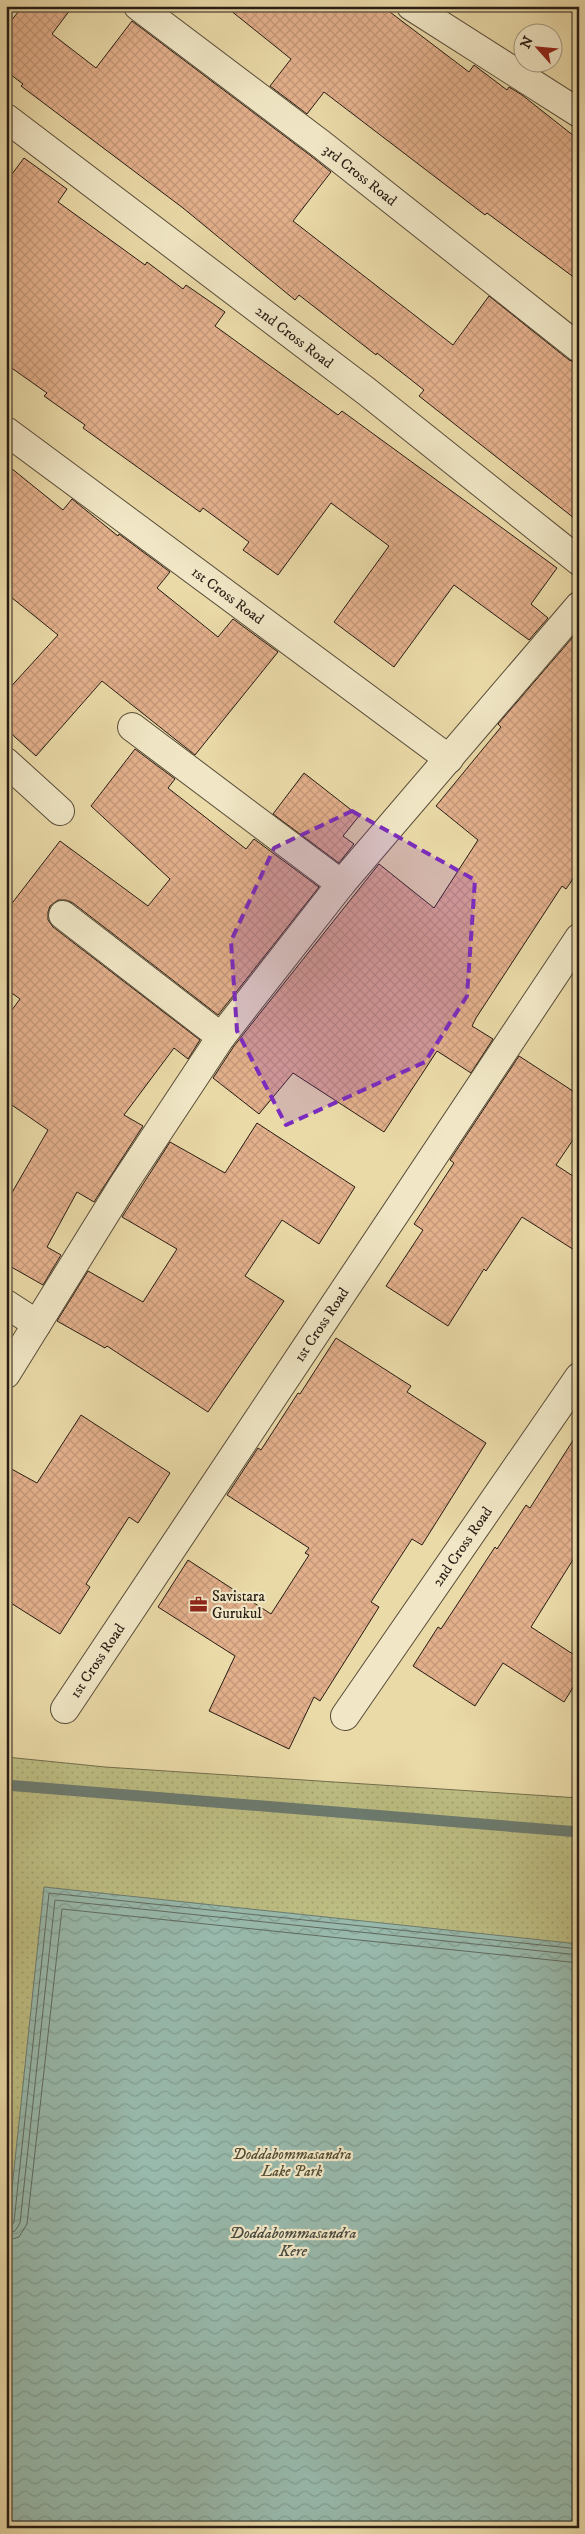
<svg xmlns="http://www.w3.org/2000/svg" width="585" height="2534" font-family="'IM FELL DW Pica',serif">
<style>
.park{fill:url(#park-dots);stroke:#726d4c}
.water{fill:url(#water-waves);stroke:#6b7b70}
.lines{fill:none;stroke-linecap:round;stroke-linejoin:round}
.shore{stroke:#606b60;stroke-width:1}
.stream{stroke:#6b7b70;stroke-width:11}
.building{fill:url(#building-cross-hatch);stroke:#271c14}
.minor-casing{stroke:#584c39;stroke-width:30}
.minor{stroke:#f1e7c6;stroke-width:28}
.marked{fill:#7b2cbf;fill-opacity:0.2;stroke:#7b2cbf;stroke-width:4;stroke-dasharray:10 6;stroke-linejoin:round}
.labels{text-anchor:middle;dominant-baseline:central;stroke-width:4.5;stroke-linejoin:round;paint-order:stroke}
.street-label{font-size:15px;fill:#271c14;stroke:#f1e7c6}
.poi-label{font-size:15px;fill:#271c14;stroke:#f1e7c6;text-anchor:start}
.park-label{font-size:15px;font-style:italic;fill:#544d35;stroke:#f1e7c6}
.water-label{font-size:16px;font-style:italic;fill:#494b42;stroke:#f1e7c6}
</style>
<defs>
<pattern id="park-dots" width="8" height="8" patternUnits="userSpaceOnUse" patternTransform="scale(1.25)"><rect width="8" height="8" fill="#bdbe83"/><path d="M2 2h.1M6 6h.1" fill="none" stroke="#a2a370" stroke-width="1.8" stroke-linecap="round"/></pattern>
<pattern id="water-waves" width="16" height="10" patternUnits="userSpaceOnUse" patternTransform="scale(1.25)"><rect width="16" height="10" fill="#98baad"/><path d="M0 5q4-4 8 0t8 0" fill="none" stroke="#839f94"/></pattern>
<pattern id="building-cross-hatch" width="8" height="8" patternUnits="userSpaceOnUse" patternTransform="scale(1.25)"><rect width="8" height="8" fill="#e3b08c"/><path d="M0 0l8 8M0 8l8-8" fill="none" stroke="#c39778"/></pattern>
</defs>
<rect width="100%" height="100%" fill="#eadaa8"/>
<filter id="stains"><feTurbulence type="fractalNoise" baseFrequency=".004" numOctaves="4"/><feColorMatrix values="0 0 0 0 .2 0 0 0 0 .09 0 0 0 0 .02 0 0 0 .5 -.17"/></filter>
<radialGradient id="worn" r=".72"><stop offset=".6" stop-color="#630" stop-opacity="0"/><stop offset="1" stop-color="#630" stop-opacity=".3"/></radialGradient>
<!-- park -->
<path class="park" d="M 6,1757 L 105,1767 L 579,1798 L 579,2528 L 6,2528 Z"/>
<!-- water -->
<path class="water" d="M 44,1887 L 579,1944 L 579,2528 L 6,2528 L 6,2245 Z"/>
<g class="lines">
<!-- shore -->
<g class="shore">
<path d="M 6,2227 L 11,2226 L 14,2222 L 49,1893 L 579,1949"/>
<path d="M 6,2233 L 15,2231 L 20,2223 L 55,1900 L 579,1955"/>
<path d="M 6,2241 L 19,2237 L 27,2224 L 62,1909 L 579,1963"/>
</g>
<!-- stream -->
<path class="stream" d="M 6,1785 L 579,1832"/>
</g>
<!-- building -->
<g class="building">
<path d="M 23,6 L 73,6 L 52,34 L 96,68 L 132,21 L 311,156 L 331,172 L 293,221 L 453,345 L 489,296 L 569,360 L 579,363 L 579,522 L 419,396 L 424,390 L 377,353 L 376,355 L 299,295 L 295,300 L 183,208 L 21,86 L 23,84 L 6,71 L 6,27 Z"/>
<path d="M 225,6 L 382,6 L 469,72 L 474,65 L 507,90 L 509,87 L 522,95 L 579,140 L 579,281 L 487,213 L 485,215 L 324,92 L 307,114 L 270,86 L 291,59 Z"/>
<path d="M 24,158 L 67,189 L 58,202 L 145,265 L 147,262 L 183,289 L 186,285 L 225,312 L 215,326 L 338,415 L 342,411 L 557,568 L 531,604 L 548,618 L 529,640 L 454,585 L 394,667 L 334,622 L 389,546 L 331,503 L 278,575 L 243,550 L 249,542 L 203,508 L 200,512 L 83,428 L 85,425 L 44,396 L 47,393 L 6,364 L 6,182 Z"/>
<path d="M 6,464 L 63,510 L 72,499 L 118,536 L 119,534 L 170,572 L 157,588 L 218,637 L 233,619 L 278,652 L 195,755 L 102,681 L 36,756 L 6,729 L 6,692 L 58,635 L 6,593 Z"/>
<path d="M 579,630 L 579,870 L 566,889 L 562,886 L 476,1018 L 472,1026 L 493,1039 L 471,1073 L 437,1051 L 384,1132 L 293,1073 L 259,1114 L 213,1078 L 234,1046 L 379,864 L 434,908 L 478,840 L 436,806 L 501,727 L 498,724 Z"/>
<path d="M 135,749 L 175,779 L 168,788 L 246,849 L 254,839 L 319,887 L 218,1015 L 73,903 L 66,900 L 58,900 L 50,906 L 48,912 L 48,920 L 53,927 L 200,1040 L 188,1059 L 174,1048 L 124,1115 L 143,1126 L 94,1202 L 77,1192 L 47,1247 L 61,1255 L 43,1285 L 6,1264 L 6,1203 L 48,1130 L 6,1101 L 6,1018 L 20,999 L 6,989 L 6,911 L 60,841 L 148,906 L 170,879 L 91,806 Z"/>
<path d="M 304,773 L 359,816 L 343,836 L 354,844 L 339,863 L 273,814 Z"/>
<path d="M 519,1056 L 579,1095 L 579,1131 L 556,1165 L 579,1180 L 579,1253 L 522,1217 L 486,1271 L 484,1269 L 448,1326 L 386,1286 L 423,1230 L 414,1224 L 454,1163 L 450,1160 Z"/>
<path d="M 257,1123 L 355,1187 L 319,1244 L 282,1220 L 245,1276 L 284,1301 L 208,1412 L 107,1346 L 105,1348 L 57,1321 L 88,1271 L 143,1302 L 177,1249 L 122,1217 L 170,1142 L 225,1173 Z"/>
<path d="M 336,1338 L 411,1386 L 407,1392 L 486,1443 L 422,1545 L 412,1539 L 371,1602 L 379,1607 L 320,1701 L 314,1697 L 289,1749 L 209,1711 L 235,1656 L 158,1607 L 188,1560 L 271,1614 L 309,1555 L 305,1553 L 309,1548 L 227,1495 L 258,1448 L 261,1450 L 298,1393 L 300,1394 Z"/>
<path d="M 81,1415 L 170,1473 L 138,1523 L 129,1517 L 86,1584 L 90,1587 L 60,1634 L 6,1600 L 6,1466 L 37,1483 Z"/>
<path d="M 579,1431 L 579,1550 L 531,1627 L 579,1658 L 579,1678 L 564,1702 L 503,1663 L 475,1706 L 413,1666 L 438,1627 L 441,1629 L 495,1547 L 497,1549 L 526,1505 L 530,1508 Z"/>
</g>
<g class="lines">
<defs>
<g id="minor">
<path id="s1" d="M 138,6 L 321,144 L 579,348"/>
<path d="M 411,6 L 579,113"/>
<path id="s2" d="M 6,118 L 366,391 L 579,561"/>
<path id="s3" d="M 6,431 L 449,759"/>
<path d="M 132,727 L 341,884"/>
<path d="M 6,762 L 60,811"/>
<path d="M 63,915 L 221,1037"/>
<path d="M 6,1304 L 37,1324"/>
<path d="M 6,1374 L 125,1182 L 221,1037 L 341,884 L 579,606"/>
<path id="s4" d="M 65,1709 L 579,938"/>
<path id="s5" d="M 345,1716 L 579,1377"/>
</g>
</defs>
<!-- minor casing -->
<use href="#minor" class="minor-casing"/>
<!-- minor -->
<use href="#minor" class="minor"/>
</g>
<!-- marked area -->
<path class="marked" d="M 352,811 L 475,880 L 467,996 L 425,1062 L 286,1125 L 237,1031 L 231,941 L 274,848 Z"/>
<!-- icons -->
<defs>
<symbol id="office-bare" viewBox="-9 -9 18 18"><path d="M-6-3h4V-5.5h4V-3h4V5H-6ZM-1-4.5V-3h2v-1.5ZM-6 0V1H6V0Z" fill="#8f2418" stroke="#f1e7c6" stroke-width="2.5" paint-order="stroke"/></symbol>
</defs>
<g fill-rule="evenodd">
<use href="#office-bare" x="186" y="1592" width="25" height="25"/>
</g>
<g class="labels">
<!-- street labels -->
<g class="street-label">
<text stroke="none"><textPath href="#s1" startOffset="279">3rd Cross Road</textPath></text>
<text stroke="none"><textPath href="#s2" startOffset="362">2nd Cross Road</textPath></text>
<text stroke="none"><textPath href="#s3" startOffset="276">1st Cross Road</textPath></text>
<text stroke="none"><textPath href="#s4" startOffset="462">1st Cross Road</textPath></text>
<text stroke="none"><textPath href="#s5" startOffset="206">2nd Cross Road</textPath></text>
<text stroke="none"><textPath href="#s4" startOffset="58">1st Cross Road</textPath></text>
</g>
<!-- poi labels -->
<g class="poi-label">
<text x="212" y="1596">Savistara<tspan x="212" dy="17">Gurukul</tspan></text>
</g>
<!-- park labels -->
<g class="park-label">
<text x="292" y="2154">Doddabommasandra<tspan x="292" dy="17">Lake Park</tspan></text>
</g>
<!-- water labels -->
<g class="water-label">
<text x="293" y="2233">Doddabommasandra<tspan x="293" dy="18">Kere</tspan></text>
</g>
</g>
<!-- margin -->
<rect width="585" height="2534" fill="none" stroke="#eadaa8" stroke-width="25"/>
<rect x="8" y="8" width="570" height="2519" fill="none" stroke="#271c14" stroke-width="2.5"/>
<rect x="12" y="12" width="560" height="2509" fill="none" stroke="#271c14"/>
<!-- north arrow -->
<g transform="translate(538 48) rotate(297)"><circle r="24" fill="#f1e7c6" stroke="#a0967f"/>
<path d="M0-4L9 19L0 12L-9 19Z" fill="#8f2418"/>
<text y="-8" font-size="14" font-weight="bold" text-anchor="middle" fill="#271c14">N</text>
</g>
<rect width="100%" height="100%" filter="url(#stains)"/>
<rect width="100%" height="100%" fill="url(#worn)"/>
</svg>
